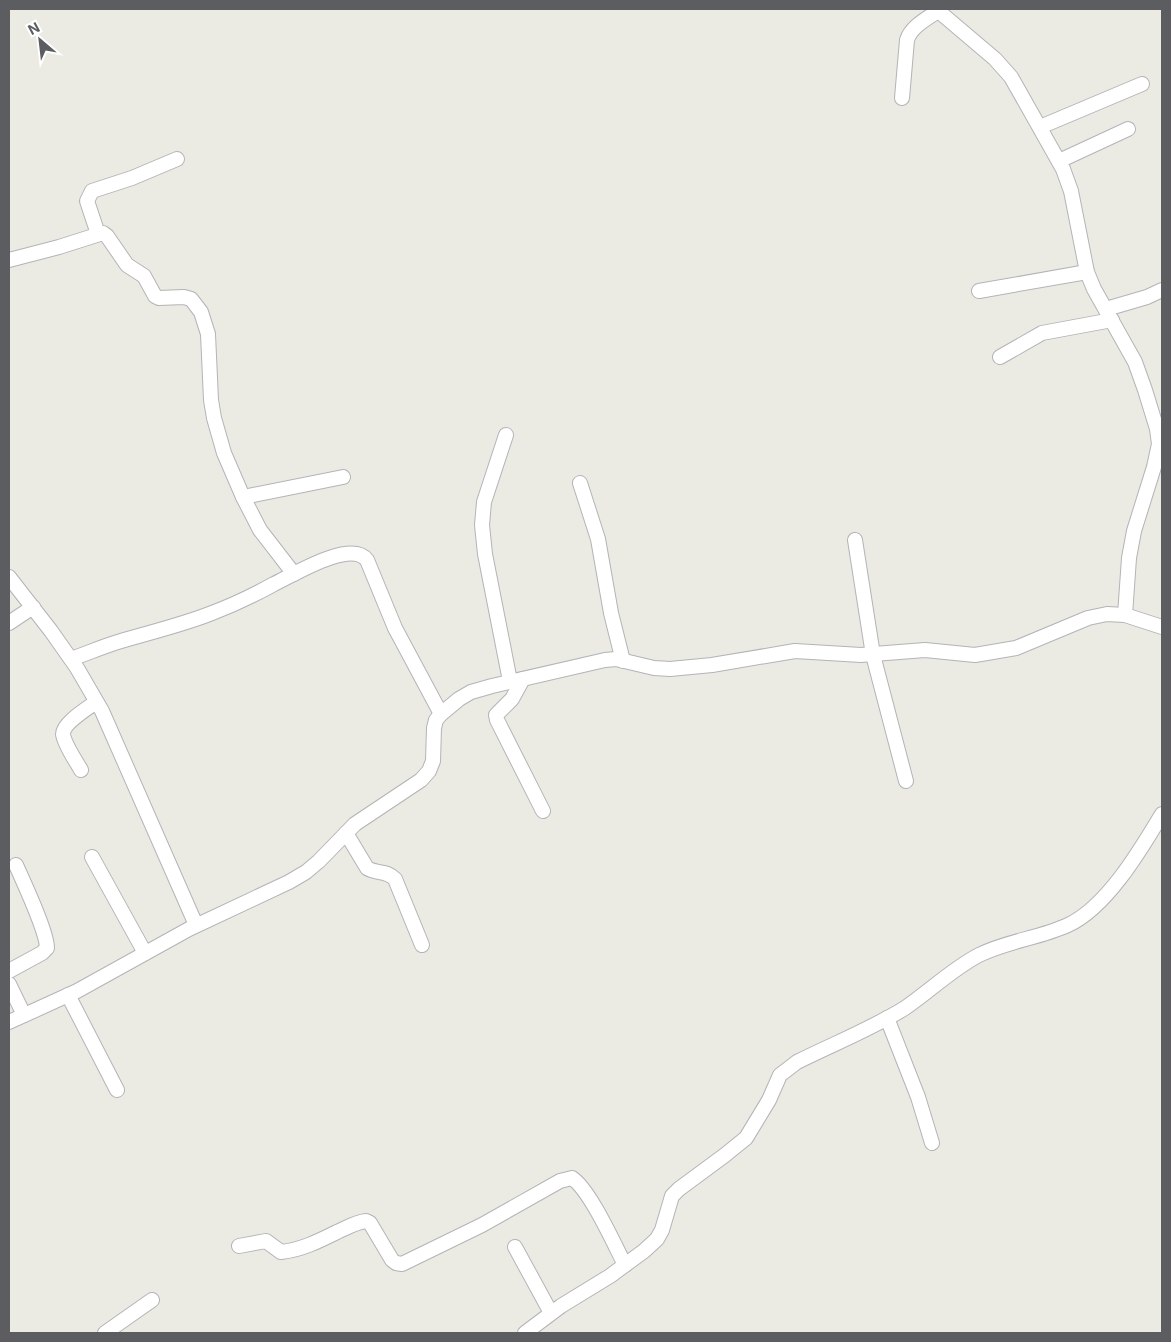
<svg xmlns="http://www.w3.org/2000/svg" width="1171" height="1342" font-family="Inter,sans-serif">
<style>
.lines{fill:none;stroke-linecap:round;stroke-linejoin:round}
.street-casing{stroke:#b3b4b8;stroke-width:16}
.street{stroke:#fff;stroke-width:14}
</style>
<rect width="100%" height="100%" fill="#ebeae3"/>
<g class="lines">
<defs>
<g id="street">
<path d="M 936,9 L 995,59 L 1011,77 L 1063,169 L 1071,191 L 1087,272 L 1094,289 L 1135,362 L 1145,390 L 1157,429 L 1159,444 L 1154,467 L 1134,531 L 1129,558 L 1125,615"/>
<path d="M 902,98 L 907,40 C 911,27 926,19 938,11"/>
<path d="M 1040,127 L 1142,84"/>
<path d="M 1059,161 L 1128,129"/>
<path d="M 98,234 L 87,201 L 92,191 L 132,178 L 177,159"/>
<path d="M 9,260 L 59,247 L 103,233 L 107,236 L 127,265 L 144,276 L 155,296 L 159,298 L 184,297 L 191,299 L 201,312 L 208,334 L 211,400 L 214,418 L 224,453 L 243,497 L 260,530 L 294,574"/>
<path d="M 979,291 L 1087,272"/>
<path d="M 1106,309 L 1147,297 L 1162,290"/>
<path d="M 1000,357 L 1042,333 L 1112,320"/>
<path d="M 506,435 L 484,502 L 482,525 L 485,554 L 510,681"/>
<path d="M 580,483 L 598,539 L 611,613 L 623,661"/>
<path d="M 243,497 L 343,477"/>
<path d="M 855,540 L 873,655 L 906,781"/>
<path d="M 9,577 L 51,631 L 77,668 L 102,711 L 196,925"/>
<path d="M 9,623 L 33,607"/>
<path d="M 71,659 C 88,653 104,646 121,641 C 151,632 182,625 212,613 C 233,605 254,595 274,584 C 293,575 351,539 367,560 L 395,628 L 441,714"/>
<path d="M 523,679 L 512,699 L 496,715 L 497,720 L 543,811"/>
<path d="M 81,770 C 76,761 64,744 63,734 C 63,723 88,708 96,702"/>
<path d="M 346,833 L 367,868 C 376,874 387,870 395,879 L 422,945"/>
<path d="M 92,857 L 145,953"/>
<path d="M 9,971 L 42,953 L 47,948 C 47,932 24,883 16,865"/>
<path d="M 9,984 L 24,1015"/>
<path d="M 68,995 L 117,1090"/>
<path d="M 887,1018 L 918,1097 L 932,1143"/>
<path d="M 9,1022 L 77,991 L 189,929 L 289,882 L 306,872 L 319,861 L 355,824 L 421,780 L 429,771 L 433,761 L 434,728 L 436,720 L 441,714 L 459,699 L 471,692 L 492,686 L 605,660 L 616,659 L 654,668 L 670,669 L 712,665 L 795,651 L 861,655 L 925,650 L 975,655 L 1016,648 L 1088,618 L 1107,614 L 1125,615 L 1162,627"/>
<path d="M 239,1246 L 266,1241 L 281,1252 C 301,1250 319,1241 337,1232 C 346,1228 356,1222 366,1221 L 370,1223 L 392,1260 L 396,1263 L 402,1264 L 482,1225 L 560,1181 L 572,1178 C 590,1190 614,1244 625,1265"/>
<path d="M 515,1247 L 551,1313"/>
<path d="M 105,1333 L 152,1300"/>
<path d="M 525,1333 L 561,1306 L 610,1276 L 644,1251 L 657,1239 L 662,1230 L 672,1196 L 679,1189 L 725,1155 L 746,1138 L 769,1100 L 780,1075 L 797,1062 C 833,1044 871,1029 905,1008 C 930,991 952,969 979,955 C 1007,941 1040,938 1068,925 C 1107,907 1141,849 1162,814"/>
</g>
</defs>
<!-- street casing -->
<use href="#street" class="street-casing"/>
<!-- street -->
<use href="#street" class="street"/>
</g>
<!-- border -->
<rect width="1171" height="1342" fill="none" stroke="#5b5d61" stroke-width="20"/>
<!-- north arrow -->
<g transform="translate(40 40) rotate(332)" stroke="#ffffff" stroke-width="4" paint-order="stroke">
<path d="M0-4L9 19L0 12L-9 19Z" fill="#5b5d61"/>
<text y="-8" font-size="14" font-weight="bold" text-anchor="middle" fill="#5b5d61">N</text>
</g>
</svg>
